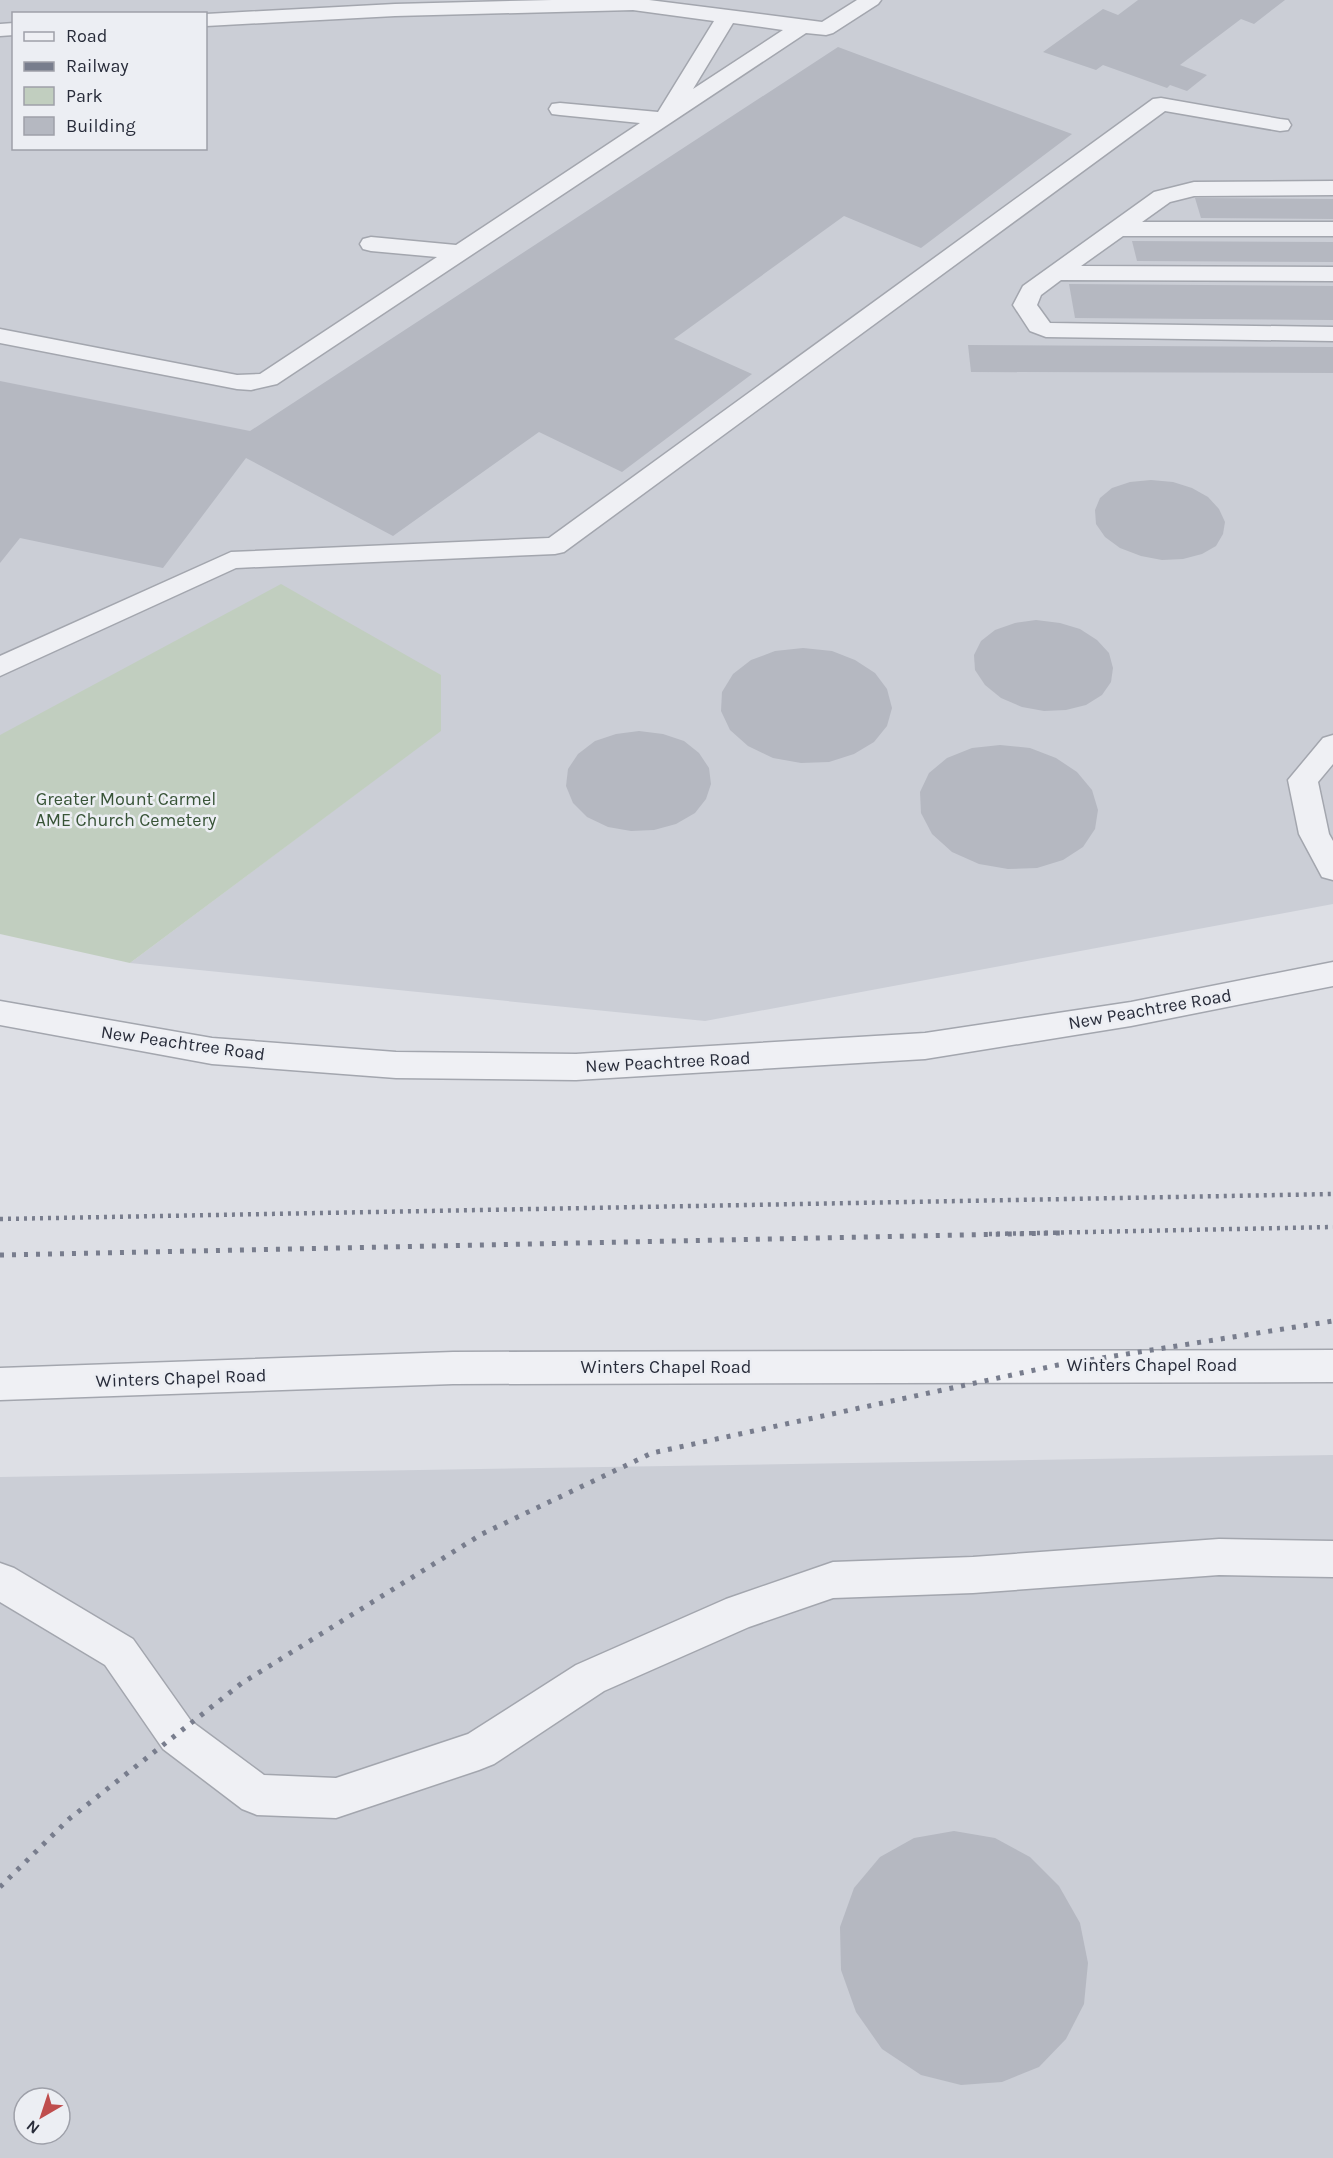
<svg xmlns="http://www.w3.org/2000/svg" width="1333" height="2158" font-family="Karla,sans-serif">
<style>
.built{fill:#cbced6;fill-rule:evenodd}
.green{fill:#c1cebf}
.building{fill:#b5b8c1}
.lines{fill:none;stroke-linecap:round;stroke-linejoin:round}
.minor-casing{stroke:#a3a6ae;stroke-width:3}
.minor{fill:#eff0f4;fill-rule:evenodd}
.rail-far1{stroke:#787d8d;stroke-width:4.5;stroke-dasharray:3 5;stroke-linecap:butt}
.rail{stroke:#787d8d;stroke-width:5;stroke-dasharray:4 8;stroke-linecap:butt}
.labels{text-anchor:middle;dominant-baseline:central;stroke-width:5;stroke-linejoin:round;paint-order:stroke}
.park-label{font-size:18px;fill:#385437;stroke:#eceef3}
.street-label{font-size:18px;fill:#282c3a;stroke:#eceef3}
</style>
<rect width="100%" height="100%" fill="#dddfe5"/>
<!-- built -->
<g class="built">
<path d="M 0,0 L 1333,0 L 1333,904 L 705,1021 L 130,963 L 440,731 L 0,735 ZM 14,14 L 206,14 L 206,148 L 14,148 Z"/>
<path d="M 1333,1455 L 1333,2158 L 0,2158 L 0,1477 ZM 24,2098 L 60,2098 L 60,2134 L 24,2134 Z"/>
</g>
<!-- green -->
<path class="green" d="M 281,584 L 441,675 L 441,731 L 130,963 L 0,934 L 0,735 Z"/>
<!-- building -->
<g class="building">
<path d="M 1138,0 L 1285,0 L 1254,24 L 1241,19 L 1180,65 L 1207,75 L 1187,91 L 1170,85 L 1167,88 L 1103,65 L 1096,70 L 1043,52 L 1103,9 L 1118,15 Z"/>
<path d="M 838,47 L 1072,134 L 921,248 L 844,216 L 674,339 L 752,374 L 622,472 L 539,432 L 393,536 L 246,458 L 163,568 L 20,538 L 0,563 L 0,381 L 250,431 Z"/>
<path d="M 1195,198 L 1333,199 L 1333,219 L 1201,218 Z"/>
<path d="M 1132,241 L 1333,242 L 1333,262 L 1137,261 Z"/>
<path d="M 1069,284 L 1333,286 L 1333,320 L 1075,318 Z"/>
<path d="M 968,345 L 1333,347 L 1333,373 L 971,372 Z"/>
<path d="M 1151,480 L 1173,482 L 1192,488 L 1208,497 L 1219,509 L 1225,522 L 1223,534 L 1216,546 L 1202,554 L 1183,559 L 1162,560 L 1141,556 L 1120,548 L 1105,537 L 1096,524 L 1095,510 L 1100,498 L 1112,488 L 1130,482 Z"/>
<path d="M 1036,620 L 1060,623 L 1080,629 L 1097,640 L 1109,653 L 1113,668 L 1111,682 L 1102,695 L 1086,705 L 1066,710 L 1044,711 L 1022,707 L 1001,698 L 985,685 L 975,670 L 974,655 L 981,641 L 995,630 L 1015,623 Z"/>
<path d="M 803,648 L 832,651 L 855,660 L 875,673 L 887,689 L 892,708 L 887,726 L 874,742 L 854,754 L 829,762 L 801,763 L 773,758 L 748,746 L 730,730 L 721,711 L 722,692 L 733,674 L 751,660 L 775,651 Z"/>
<path d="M 639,731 L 663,734 L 684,741 L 699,753 L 709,768 L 711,784 L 706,799 L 695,813 L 676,824 L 654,830 L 631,831 L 608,827 L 587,817 L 573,803 L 566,786 L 568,769 L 578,754 L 595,741 L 616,734 Z"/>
<path d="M 1000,745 L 1030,748 L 1056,758 L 1077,772 L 1092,790 L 1098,810 L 1095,829 L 1083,847 L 1063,860 L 1037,868 L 1008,869 L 979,864 L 952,852 L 932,834 L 921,813 L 920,792 L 929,773 L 947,758 L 972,748 Z"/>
<path d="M 954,1831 L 995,1838 L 1030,1857 L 1059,1886 L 1080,1923 L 1088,1963 L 1084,2004 L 1066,2039 L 1039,2067 L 1002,2082 L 961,2085 L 921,2075 L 882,2049 L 856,2012 L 841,1970 L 840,1927 L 854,1888 L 880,1857 L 914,1838 Z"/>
</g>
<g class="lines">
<defs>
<g id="minor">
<path d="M 552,0 L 649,0 L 822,22 L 857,0 L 881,0 L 878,4 L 833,33 L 826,35 L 806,33 L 277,384 L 251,390 L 237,389 L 0,343 L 0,329 L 237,375 L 260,374 L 437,257 L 371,251 L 363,249 L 360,244 L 363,239 L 371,237 L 456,245 L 640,123 L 560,115 L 552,114 L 549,109 L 552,104 L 560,103 L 658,112 L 714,21 L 633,10 L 395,16 L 206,26 L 206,14 L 395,4 ZM 733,23 L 783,30 L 693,89 Z"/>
<path d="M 14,23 L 14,35 L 0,36 L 0,24 Z"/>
<path d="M 1161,98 L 1280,119 L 1288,120 L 1291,125 L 1288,130 L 1280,131 L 1165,111 L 564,552 L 555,554 L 236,568 L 0,676 L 0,656 L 231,552 L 549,538 L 1153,99 Z"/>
<path d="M 1333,181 L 1333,195 L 1194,196 L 1170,202 L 1142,222 L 1333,222 L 1333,236 L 1123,236 L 1081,266 L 1333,267 L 1333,281 L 1061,280 L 1041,295 L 1037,305 L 1050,323 L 1333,327 L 1333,341 L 1046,337 L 1030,331 L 1013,305 L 1023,286 L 1154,192 L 1194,182 Z"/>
<path d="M 1333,735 L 1333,764 L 1318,782 L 1329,834 L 1333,841 L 1333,880 L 1322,877 L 1299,834 L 1288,780 L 1323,738 Z"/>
<path d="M 1333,962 L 1333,986 L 1131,1026 L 925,1059 L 576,1080 L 396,1078 L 212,1064 L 0,1025 L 0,1001 L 212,1038 L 396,1052 L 576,1054 L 925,1033 L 1131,1002 Z"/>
<path d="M 1333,1350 L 1333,1382 L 453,1384 L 0,1400 L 0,1368 L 453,1352 Z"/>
<path d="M 1219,1539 L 1333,1541 L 1333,1577 L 1219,1575 L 973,1593 L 833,1598 L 749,1627 L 604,1691 L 494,1764 L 479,1770 L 336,1818 L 257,1815 L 242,1809 L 163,1749 L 105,1665 L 0,1602 L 0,1563 L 14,1568 L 133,1639 L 191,1721 L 264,1775 L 336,1778 L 468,1734 L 576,1665 L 726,1599 L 833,1562 L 973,1557 Z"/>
</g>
</defs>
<!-- minor casing -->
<use href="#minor" class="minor-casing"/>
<!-- minor -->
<use href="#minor" class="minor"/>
<!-- rail-far1 -->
<g class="rail-far1">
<path d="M 0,1219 L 1333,1194"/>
<path d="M 989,1234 L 1333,1227"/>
</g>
<!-- rail -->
<g class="rail">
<path d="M 0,1255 L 1060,1233"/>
<path d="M 0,1887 L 69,1819 L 242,1683 L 482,1534 L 652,1453 L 1058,1365 L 1333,1321"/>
</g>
</g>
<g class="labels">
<!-- park labels -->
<g class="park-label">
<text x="126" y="799">Greater Mount Carmel<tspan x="126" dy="21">AME Church Cemetery</tspan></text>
</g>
<!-- street labels -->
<g class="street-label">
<text transform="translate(1150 1009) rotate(-10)">New Peachtree Road</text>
<text transform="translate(183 1043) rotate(8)">New Peachtree Road</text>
<text transform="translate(668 1062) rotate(-3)">New Peachtree Road</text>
<text x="1152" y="1365">Winters Chapel Road</text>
<text x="666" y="1367">Winters Chapel Road</text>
<text transform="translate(181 1378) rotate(-2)">Winters Chapel Road</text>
</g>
</g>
<!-- legend -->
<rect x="12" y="12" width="195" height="138" fill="#eceef3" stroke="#9ea0a9" stroke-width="1.5"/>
<rect x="24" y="32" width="30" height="9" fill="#eff0f4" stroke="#9ea0a9" stroke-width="1.5"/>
<text x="66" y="42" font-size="18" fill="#282c3a">Road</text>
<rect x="24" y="62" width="30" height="9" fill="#787d8d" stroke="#9ea0a9" stroke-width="1.5"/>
<text x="66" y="72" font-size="18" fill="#282c3a">Railway</text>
<rect x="24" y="87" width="30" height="18" fill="#c1cebf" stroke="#9ea0a9" stroke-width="1.5"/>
<text x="66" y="102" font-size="18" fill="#282c3a">Park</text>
<rect x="24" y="117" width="30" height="18" fill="#b5b8c1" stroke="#9ea0a9" stroke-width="1.5"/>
<text x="66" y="132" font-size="18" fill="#282c3a">Building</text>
<!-- north arrow -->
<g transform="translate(42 2116) rotate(219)"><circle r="28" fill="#eceef3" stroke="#9ea0a9" stroke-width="1.5"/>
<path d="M0-4.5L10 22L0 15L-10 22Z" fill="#bf4d4d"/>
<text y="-9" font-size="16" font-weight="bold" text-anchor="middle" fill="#282c3a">N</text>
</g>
</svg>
